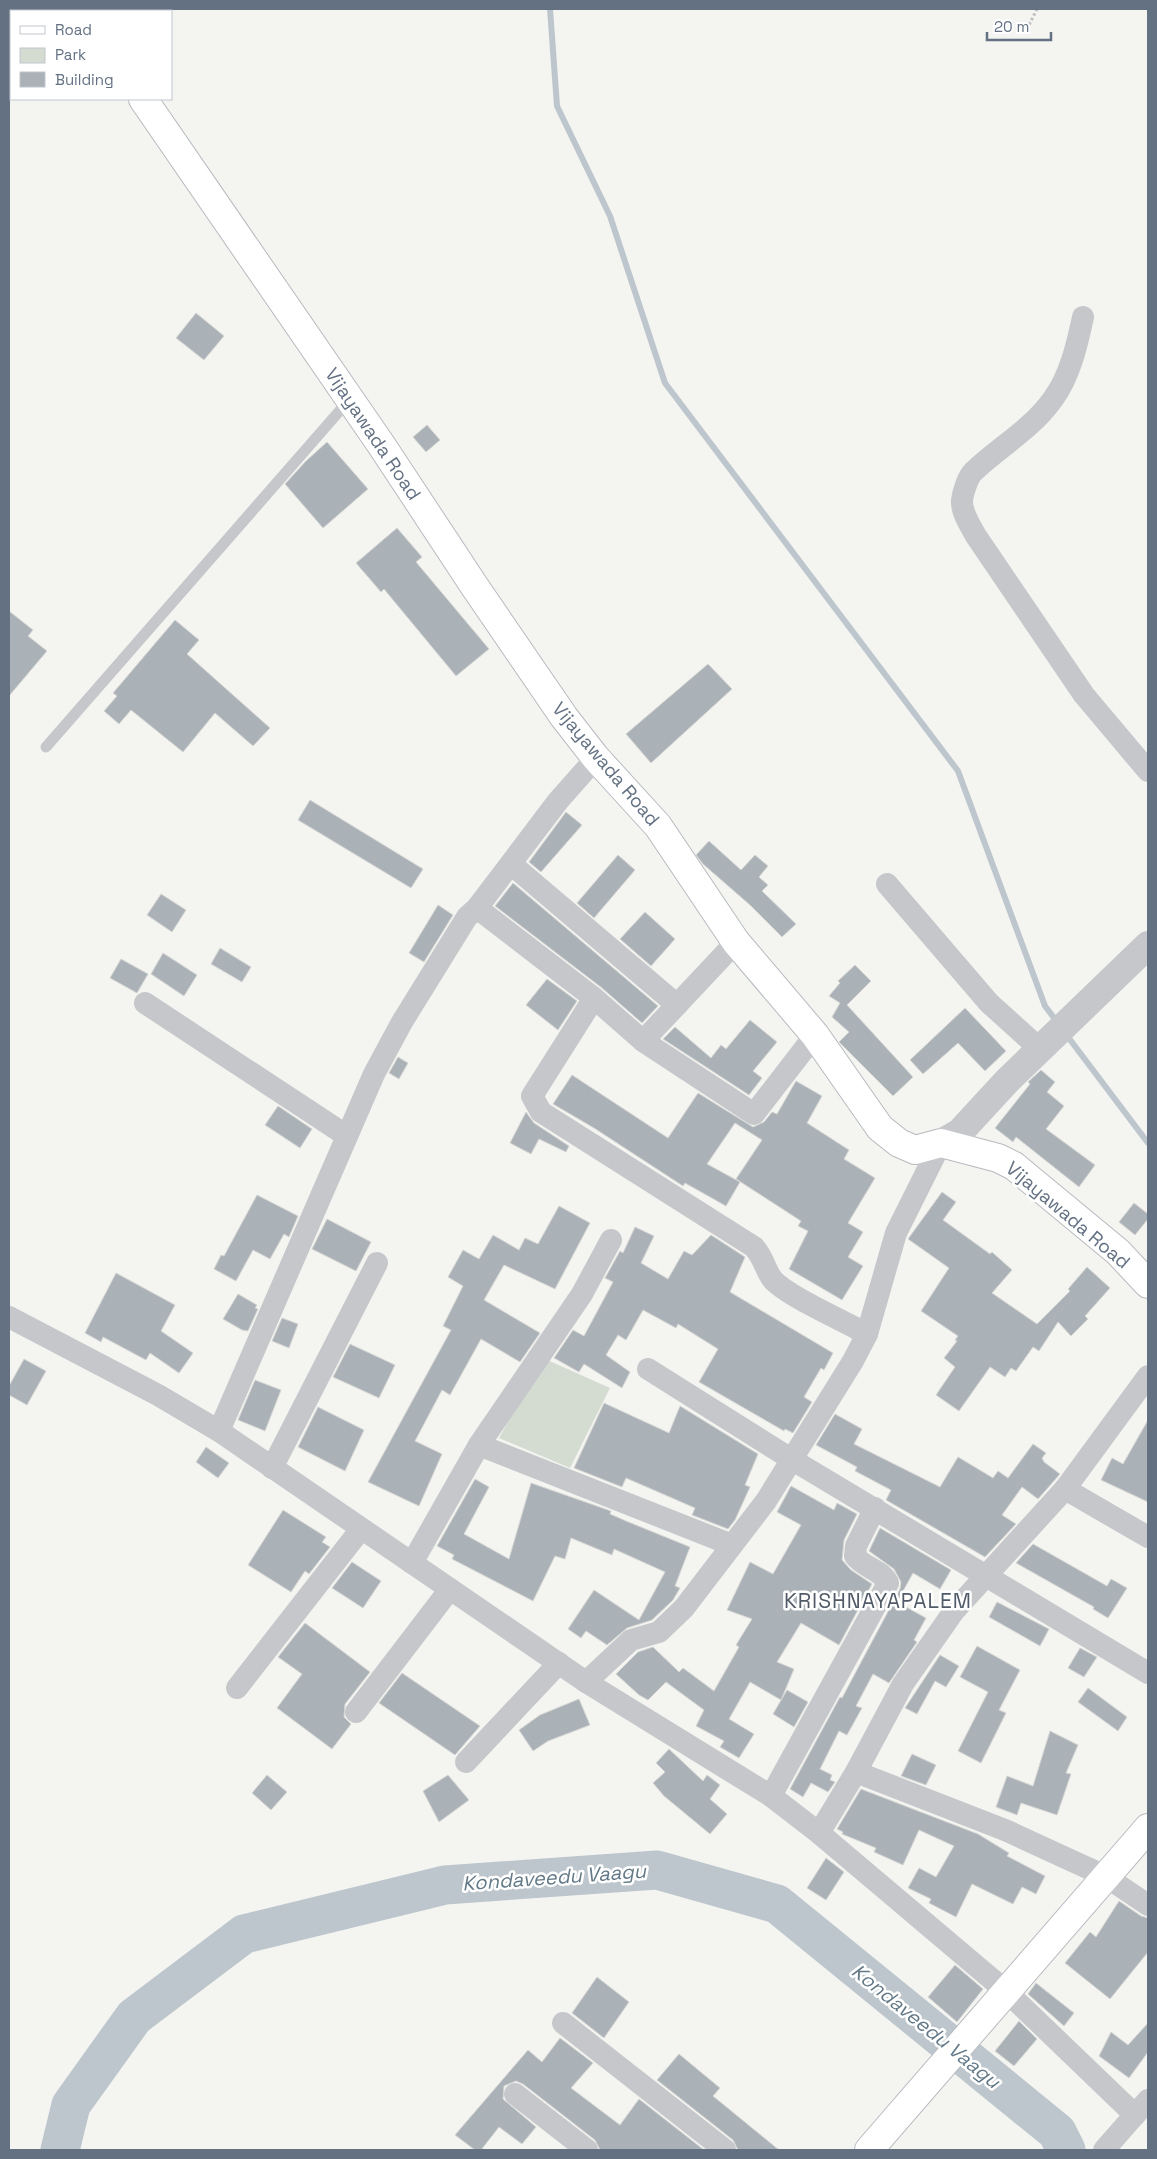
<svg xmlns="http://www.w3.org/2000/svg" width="1157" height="2159" font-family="'Space Grotesk',sans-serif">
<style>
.green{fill:#d4dcd2}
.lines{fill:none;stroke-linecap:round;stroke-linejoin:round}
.stream{stroke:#bdc6cd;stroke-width:6}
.river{stroke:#bdc6cd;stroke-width:39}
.building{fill:#aab1b7;stroke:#d6d6d4}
.secondary-casing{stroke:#b7babf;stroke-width:30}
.path{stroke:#bcbec0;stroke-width:3;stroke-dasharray:2.5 2.5;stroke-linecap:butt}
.service{stroke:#c5c7cb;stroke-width:11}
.minor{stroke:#c5c7cb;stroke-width:22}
.tertiary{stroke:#c5c7cb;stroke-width:28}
.secondary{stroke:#fff;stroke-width:28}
.labels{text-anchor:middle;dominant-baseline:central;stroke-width:5;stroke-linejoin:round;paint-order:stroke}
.street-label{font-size:19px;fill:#637183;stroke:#fff}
.water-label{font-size:20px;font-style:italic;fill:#637987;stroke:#fff}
.quarter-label{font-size:21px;letter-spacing:1px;fill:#515b68;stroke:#fff}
</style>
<rect width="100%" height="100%" fill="#f4f5f1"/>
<!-- green -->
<path class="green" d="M 543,1358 L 610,1388 L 570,1468 L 499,1438 Z"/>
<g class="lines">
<!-- stream -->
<g class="stream">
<path d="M 550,9 L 557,106 L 610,216 L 665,383 L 958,771 L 1045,1006 L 1058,1023"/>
<path d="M 1065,1033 L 1148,1143"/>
</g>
<!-- river -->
<path class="river" d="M 60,2150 L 71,2105 L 134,2017 L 244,1934 L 445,1885 L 657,1870 L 777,1904 L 1057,2132 L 1066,2150"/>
</g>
<!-- building -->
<g class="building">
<path d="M 196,313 L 224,336 L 204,360 L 176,338 Z"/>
<path d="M 427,425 L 440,440 L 426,452 L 413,437 Z"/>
<path d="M 327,442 L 368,489 L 323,528 L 285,484 L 306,461 Z"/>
<path d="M 397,528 L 422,557 L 416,562 L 489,649 L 456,676 L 384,589 L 381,592 L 356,563 Z"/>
<path d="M 9,611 L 33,630 L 28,636 L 47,651 L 9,696 Z"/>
<path d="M 175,620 L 199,640 L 187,654 L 270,728 L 253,746 L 215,713 L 183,752 L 131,710 L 119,724 L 104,711 L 117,696 L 113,693 Z"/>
<path d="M 708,664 L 732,689 L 651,763 L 626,734 Z"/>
<path d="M 310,800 L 423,869 L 411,888 L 298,820 Z"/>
<path d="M 566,812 L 582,825 L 541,872 L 529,862 Z"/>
<path d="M 709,841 L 741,870 L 755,855 L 768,866 L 759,877 L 768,885 L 762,891 L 796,924 L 782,937 L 750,905 L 703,864 L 696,855 Z"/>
<path d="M 618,855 L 635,870 L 594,918 L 577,903 Z"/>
<path d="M 513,883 L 658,1006 L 642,1023 L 602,988 L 495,906 Z"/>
<path d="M 161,894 L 186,910 L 172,932 L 147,915 Z"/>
<path d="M 438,905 L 453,915 L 424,962 L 409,953 Z"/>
<path d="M 645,912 L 675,939 L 651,966 L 620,939 Z"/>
<path d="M 220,948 L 251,967 L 242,982 L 211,964 Z"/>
<path d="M 163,953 L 197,975 L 184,996 L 151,974 Z"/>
<path d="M 121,959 L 148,974 L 137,993 L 110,978 Z"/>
<path d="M 855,965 L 871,981 L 847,1005 L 913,1077 L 893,1096 L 839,1042 L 849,1032 L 832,1017 L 840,1003 L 829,996 L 840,983 L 838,981 Z"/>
<path d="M 547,979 L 577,1001 L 558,1030 L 526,1005 Z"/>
<path d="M 965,1008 L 1006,1051 L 985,1071 L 958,1043 L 923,1074 L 910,1060 Z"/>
<path d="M 750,1020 L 777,1042 L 753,1071 L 762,1078 L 749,1095 L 663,1039 L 675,1027 L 711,1058 L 721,1045 L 726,1049 Z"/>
<path d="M 398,1057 L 408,1063 L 399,1079 L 389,1073 Z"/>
<path d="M 1041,1070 L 1055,1082 L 1047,1092 L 1064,1106 L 1046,1129 L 1095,1165 L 1079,1187 L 1016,1137 L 1013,1142 L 995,1128 L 1030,1084 L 1028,1082 Z"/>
<path d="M 572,1075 L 668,1138 L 698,1093 L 753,1127 L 764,1122 L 772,1112 L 777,1114 L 796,1081 L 822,1096 L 807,1123 L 849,1150 L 844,1159 L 875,1178 L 848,1223 L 863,1232 L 848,1257 L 863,1266 L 842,1300 L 789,1269 L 808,1231 L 798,1226 L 801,1221 L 736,1179 L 762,1140 L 735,1123 L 707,1164 L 740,1182 L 726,1206 L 685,1183 L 683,1186 L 594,1128 L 553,1104 Z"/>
<path d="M 278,1106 L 312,1129 L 300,1148 L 265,1125 Z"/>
<path d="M 526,1112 L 534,1123 L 569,1146 L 566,1152 L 539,1139 L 531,1154 L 510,1143 Z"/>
<path d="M 942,1192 L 956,1202 L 943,1220 L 990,1254 L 992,1252 L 1012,1270 L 992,1293 L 1037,1324 L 1070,1291 L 1068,1289 L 1087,1267 L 1110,1288 L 1085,1316 L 1088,1319 L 1071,1336 L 1058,1322 L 1039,1351 L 1033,1347 L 1016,1371 L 1011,1368 L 1005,1377 L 990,1367 L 959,1411 L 936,1395 L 955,1367 L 944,1358 L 957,1341 L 955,1340 L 958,1336 L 921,1311 L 949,1268 L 908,1239 Z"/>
<path d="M 257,1195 L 298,1216 L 289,1237 L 284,1234 L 270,1259 L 253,1250 L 236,1281 L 214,1269 L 221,1255 L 224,1256 Z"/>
<path d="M 1134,1203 L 1148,1214 L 1148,1219 L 1135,1235 L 1119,1222 Z"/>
<path d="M 559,1206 L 590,1223 L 555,1289 L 504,1265 L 484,1300 L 540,1333 L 520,1362 L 481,1339 L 450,1395 L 442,1390 L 415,1441 L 442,1454 L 419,1506 L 368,1482 L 451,1330 L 443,1326 L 463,1286 L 448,1277 L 463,1250 L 479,1259 L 493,1235 L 519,1250 L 525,1238 L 538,1244 Z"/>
<path d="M 327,1219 L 371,1242 L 356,1271 L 312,1249 Z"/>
<path d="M 635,1227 L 654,1236 L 641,1263 L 668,1279 L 684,1251 L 692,1255 L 711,1235 L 745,1257 L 730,1292 L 833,1353 L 824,1370 L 821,1368 L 804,1397 L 812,1402 L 793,1433 L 785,1429 L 784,1431 L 699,1382 L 718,1349 L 678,1324 L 676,1328 L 643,1310 L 626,1340 L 618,1335 L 606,1355 L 630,1372 L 622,1388 L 584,1364 L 579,1372 L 554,1358 L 573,1330 L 584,1336 L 613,1282 L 605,1278 L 620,1251 L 623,1253 Z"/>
<path d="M 116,1273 L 175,1305 L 161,1331 L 193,1353 L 179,1373 L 150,1353 L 146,1360 L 103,1337 L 101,1342 L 85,1333 Z"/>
<path d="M 238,1294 L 257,1305 L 255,1308 L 258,1309 L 248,1331 L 242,1330 L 223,1319 Z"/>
<path d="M 282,1318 L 298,1324 L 289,1348 L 272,1341 Z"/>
<path d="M 350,1344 L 395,1365 L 379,1398 L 333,1377 Z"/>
<path d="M 24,1359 L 46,1371 L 27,1405 L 9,1395 L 9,1386 Z"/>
<path d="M 255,1380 L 281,1390 L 265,1431 L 238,1420 Z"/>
<path d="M 604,1403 L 669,1433 L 680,1406 L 758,1454 L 745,1485 L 750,1487 L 735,1520 L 728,1529 L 692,1515 L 695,1508 L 626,1478 L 622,1487 L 574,1468 Z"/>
<path d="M 318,1407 L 364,1430 L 345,1471 L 298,1447 Z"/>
<path d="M 835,1414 L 862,1429 L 854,1444 L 940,1487 L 958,1457 L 993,1478 L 998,1471 L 1008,1478 L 1033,1444 L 1046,1453 L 1042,1458 L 1044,1462 L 1060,1474 L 1038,1499 L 1022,1487 L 1002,1515 L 1016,1524 L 985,1557 L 886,1500 L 891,1490 L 855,1471 L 857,1467 L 816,1445 Z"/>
<path d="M 1148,1420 L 1148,1502 L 1101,1480 L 1112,1458 L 1123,1464 Z"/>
<path d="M 206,1447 L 229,1463 L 218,1478 L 196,1462 Z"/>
<path d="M 475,1479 L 489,1487 L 464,1534 L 509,1559 L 531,1483 L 611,1511 L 610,1514 L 626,1521 L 690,1547 L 675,1586 L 680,1588 L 673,1600 L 652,1620 L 627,1628 L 607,1645 L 586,1631 L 581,1638 L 568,1629 L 594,1590 L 639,1620 L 665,1572 L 614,1549 L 612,1555 L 571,1538 L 565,1559 L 555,1556 L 533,1601 L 452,1559 L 454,1555 L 437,1546 Z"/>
<path d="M 791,1486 L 834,1510 L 837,1503 L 857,1514 L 844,1540 L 842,1560 L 851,1570 L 872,1584 L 839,1645 L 801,1623 L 777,1662 L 794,1669 L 781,1700 L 750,1682 L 729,1719 L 754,1734 L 739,1758 L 720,1747 L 724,1741 L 696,1726 L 704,1710 L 666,1682 L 648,1700 L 639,1695 L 616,1674 L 638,1652 L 653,1647 L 679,1672 L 683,1668 L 714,1691 L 739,1647 L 736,1645 L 752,1619 L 727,1610 L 750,1562 L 773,1574 L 801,1525 L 777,1512 Z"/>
<path d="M 283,1510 L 326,1537 L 322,1542 L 330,1547 L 309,1574 L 305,1571 L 291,1592 L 248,1565 Z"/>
<path d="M 880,1528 L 951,1570 L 940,1589 L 913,1573 L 897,1602 L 926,1618 L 914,1640 L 917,1642 L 889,1683 L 873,1674 L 856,1706 L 862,1708 L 847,1735 L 839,1731 L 820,1769 L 832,1775 L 830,1780 L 835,1782 L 828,1792 L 811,1783 L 803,1797 L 790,1789 L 840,1697 L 842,1698 L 900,1589 L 901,1582 L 894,1569 L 869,1551 Z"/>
<path d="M 1033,1544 L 1107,1586 L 1111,1579 L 1127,1588 L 1108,1618 L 1093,1609 L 1094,1607 L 1016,1563 Z"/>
<path d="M 352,1562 L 381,1581 L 363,1608 L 332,1588 Z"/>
<path d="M 997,1602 L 1049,1629 L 1040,1646 L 989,1617 Z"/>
<path d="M 305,1623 L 370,1672 L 345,1704 L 344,1717 L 351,1724 L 332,1749 L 277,1708 L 302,1674 L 278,1657 Z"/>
<path d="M 977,1646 L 1020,1670 L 999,1710 L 1006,1713 L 981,1763 L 958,1751 L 988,1692 L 960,1677 Z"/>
<path d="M 1080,1648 L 1097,1657 L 1084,1677 L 1068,1668 Z"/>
<path d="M 940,1655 L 959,1666 L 946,1687 L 935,1681 L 917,1714 L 905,1708 Z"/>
<path d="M 402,1673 L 480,1726 L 455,1755 L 379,1703 Z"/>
<path d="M 1088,1688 L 1127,1717 L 1118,1731 L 1078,1702 Z"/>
<path d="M 787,1690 L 808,1702 L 794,1727 L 773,1714 Z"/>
<path d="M 579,1699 L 590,1725 L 548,1741 L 533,1751 L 519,1730 L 540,1715 Z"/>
<path d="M 1050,1731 L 1078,1745 L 1066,1773 L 1071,1774 L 1057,1815 L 1021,1803 L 1017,1815 L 996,1807 L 1007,1776 L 1033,1786 Z"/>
<path d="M 669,1749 L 703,1781 L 707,1775 L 720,1785 L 710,1799 L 727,1814 L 710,1834 L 664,1796 L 653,1783 L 665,1772 L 656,1763 Z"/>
<path d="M 912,1754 L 936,1765 L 926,1785 L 901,1776 Z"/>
<path d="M 267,1775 L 287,1792 L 271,1810 L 252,1793 Z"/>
<path d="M 448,1775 L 469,1800 L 439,1822 L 423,1791 Z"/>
<path d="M 861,1789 L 978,1834 L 1009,1853 L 1007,1856 L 1045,1876 L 1036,1894 L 1022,1887 L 1013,1904 L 972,1884 L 956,1917 L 929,1903 L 931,1899 L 908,1888 L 919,1868 L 936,1877 L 954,1846 L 919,1830 L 903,1865 L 874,1852 L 876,1848 L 842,1834 L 843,1832 L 837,1829 Z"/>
<path d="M 826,1858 L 844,1872 L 826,1900 L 807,1888 Z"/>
<path d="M 1119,1901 L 1141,1916 L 1148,1918 L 1148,1952 L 1110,1999 L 1065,1963 L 1090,1932 L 1096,1937 Z"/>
<path d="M 955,1965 L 983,1989 L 957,2022 L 928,1997 Z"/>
<path d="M 597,1977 L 629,2002 L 604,2038 L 572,2013 Z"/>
<path d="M 1036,1983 L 1074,2013 L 1064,2026 L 1028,1994 Z"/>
<path d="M 1019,2021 L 1037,2039 L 1014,2066 L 995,2051 Z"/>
<path d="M 1148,2023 L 1148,2052 L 1129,2078 L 1099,2056 L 1111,2032 L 1128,2045 Z"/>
<path d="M 560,2038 L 593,2063 L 571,2088 L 620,2125 L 639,2099 L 704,2150 L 600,2150 L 595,2140 L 523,2084 L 516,2081 L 504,2086 L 503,2099 L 536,2127 L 522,2144 L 499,2127 L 481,2150 L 475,2150 L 455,2135 L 528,2050 L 542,2062 Z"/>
<path d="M 679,2054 L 720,2088 L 713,2096 L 779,2150 L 738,2150 L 733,2140 L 657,2080 Z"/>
</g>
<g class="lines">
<defs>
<g id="secondary">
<path d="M 82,9 L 83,11"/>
<path d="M 143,99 L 382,446 L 475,587 L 564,717 L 596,758 L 658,826 L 736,942 L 815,1035 L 880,1128 L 899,1143 L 915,1150 L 941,1143 L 998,1158 L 1014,1166 L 1118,1252 L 1148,1284"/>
<path d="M 869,2150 L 1148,1828"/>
</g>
</defs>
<!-- secondary casing -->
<use href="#secondary" class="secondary-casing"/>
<!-- path -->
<path class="path" d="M 1027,29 L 1037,9"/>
<!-- service -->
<path class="service" d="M 46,747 L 350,399"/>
<!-- minor -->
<g class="minor">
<path d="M 1083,317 C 1077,345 1070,376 1053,399 C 1031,430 1000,446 973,472 C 968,477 963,492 962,500 C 961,512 970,525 976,536 L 1084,695 L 1148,771"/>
<path d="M 511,864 L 677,1005"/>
<path d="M 887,884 L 989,1003 L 1040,1049"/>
<path d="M 477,908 L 594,998 L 643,1041 L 754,1114 L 815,1035"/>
<path d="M 594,998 L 532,1096 L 541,1112 L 754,1247 C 764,1258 766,1272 773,1280 C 789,1297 844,1321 867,1334"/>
<path d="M 145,1003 L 347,1136"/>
<path d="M 643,1041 L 736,942"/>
<path d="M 9,1317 L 158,1395 L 219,1431 L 586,1682 L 771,1796 L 819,1833 L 1007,1992 L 1135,2115"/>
<path d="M 648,1369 L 791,1459 L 1148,1673"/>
<path d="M 219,1431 L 374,1074 L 402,1022 L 467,917 L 477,908 L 558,801 L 596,758"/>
<path d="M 479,1445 L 732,1545"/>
<path d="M 272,1468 L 377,1263"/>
<path d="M 1065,1489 L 1148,1537"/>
<path d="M 412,1563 L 479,1445 L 582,1294 L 611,1240"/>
<path d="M 586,1682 L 631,1640 L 659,1632 L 684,1608 L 766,1501 L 853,1361 L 867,1334 L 896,1233 L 941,1143"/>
<path d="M 237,1688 L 361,1529"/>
<path d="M 356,1712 L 450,1589"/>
<path d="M 466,1762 L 559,1663"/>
<path d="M 856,1772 L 1005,1830 L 1105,1876 L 1148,1905"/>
<path d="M 771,1796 L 888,1583 C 881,1569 864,1568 855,1556 L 856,1546 L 875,1508"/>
<path d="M 819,1833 L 856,1772 L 903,1684 L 954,1611 L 1065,1489 L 1148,1376"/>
<path d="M 563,2023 L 725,2150"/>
<path d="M 515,2094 L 587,2150"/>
<path d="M 1104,2150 L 1148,2100"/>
</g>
<!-- tertiary -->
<path class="tertiary" d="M 941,1143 L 960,1132 L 1007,1081 L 1148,945"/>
<!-- secondary -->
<use href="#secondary" class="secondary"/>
</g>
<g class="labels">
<!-- street labels -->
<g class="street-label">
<text transform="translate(373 434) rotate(56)">Vijayawada Road</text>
<text transform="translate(606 764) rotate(50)">Vijayawada Road</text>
<text transform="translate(1068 1215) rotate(40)">Vijayawada Road</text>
</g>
<!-- water labels -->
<g class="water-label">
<text transform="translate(554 1877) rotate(-4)">Kondaveedu Vaagu</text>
<text transform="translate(926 2026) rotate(39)">Kondaveedu Vaagu</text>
</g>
<!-- quarter labels -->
<g class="quarter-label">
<text x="878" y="1600">KRISHNAYAPALEM</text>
</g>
</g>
<!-- border -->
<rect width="1157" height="2159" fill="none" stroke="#637183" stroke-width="20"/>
<!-- legend -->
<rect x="10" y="10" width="162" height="90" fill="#ffffff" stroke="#c1c6cd"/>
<rect x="20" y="26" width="25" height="8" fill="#ffffff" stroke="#c1c6cd"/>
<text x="55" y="35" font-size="15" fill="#637183">Road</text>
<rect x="20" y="48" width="25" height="15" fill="#d4dcd2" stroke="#c1c6cd"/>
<text x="55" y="60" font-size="15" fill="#637183">Park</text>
<rect x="20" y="72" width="25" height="15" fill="#aab1b7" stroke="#c1c6cd"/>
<text x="55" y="85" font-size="15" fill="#637183">Building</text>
<!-- scale -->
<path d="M987 32v8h64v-8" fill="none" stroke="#637183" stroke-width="2.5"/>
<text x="994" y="32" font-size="15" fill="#637183" stroke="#ffffff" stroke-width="4" paint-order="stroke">20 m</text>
</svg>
